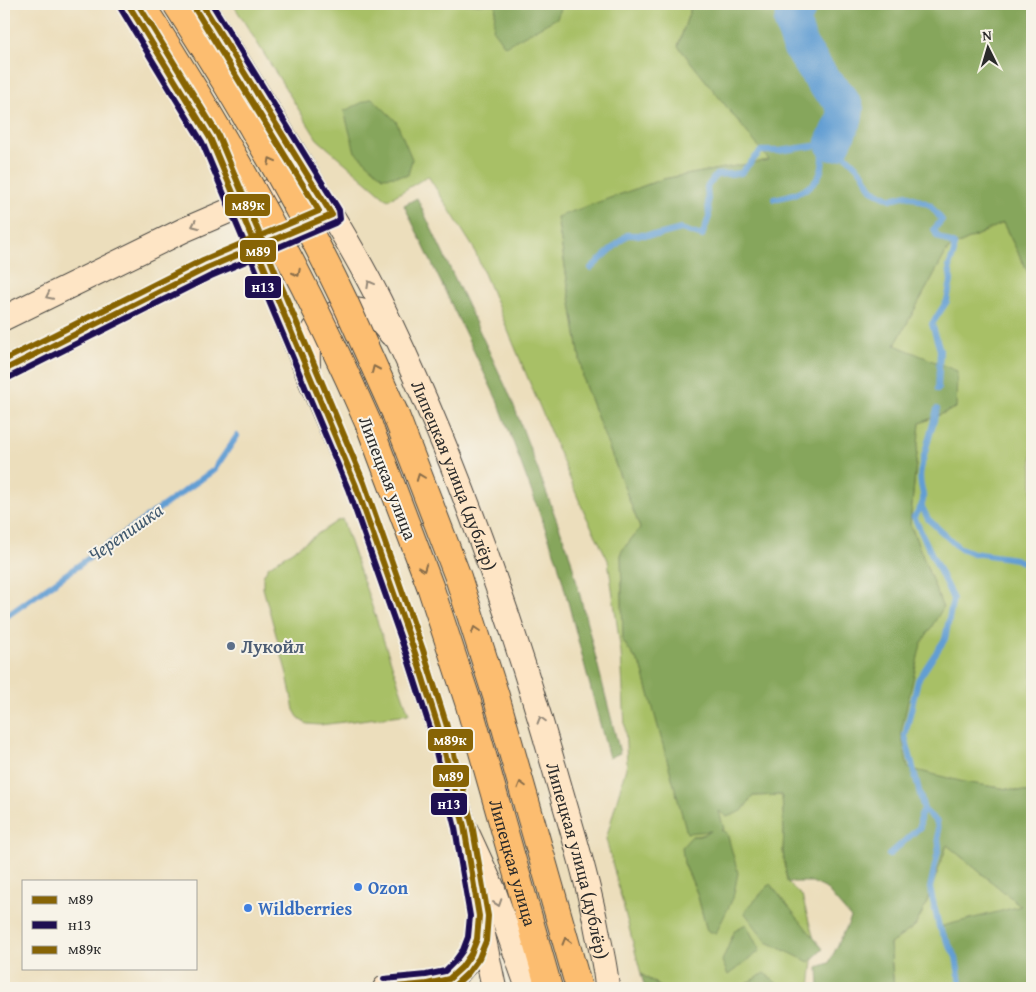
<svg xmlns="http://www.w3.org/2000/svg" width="1036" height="992" font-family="'Gentium Book Plus',serif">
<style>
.green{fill:#a8c066;stroke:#6a7648;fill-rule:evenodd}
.forest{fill:#86a65b;stroke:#586843}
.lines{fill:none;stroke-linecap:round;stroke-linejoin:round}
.stream{stroke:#629ed3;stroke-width:6}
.river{stroke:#629ed3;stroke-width:36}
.secondary-casing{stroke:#484641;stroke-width:26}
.primary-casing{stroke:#484641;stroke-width:28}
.secondary{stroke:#fee5c5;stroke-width:24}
.primary{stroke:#fcbd6f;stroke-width:26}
.primary-bridge-casing{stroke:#484641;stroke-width:28;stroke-linecap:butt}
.primary-bridge{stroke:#fcbd6f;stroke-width:26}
.bus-1-casing{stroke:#f7f3e8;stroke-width:10}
.bus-2-casing{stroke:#f7f3e8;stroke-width:10}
.bus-3-casing{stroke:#f7f3e8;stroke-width:10}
.bus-1{stroke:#876406;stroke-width:6}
.bus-2{stroke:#1f1051;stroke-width:6}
.bus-3{stroke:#876406;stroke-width:6}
.oneway{stroke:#896d4a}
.oneway2{stroke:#948878}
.service-dot{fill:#5c6f8a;stroke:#f7f3e8;stroke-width:2}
.shop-dot{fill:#3f7fe0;stroke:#f7f3e8;stroke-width:2}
.labels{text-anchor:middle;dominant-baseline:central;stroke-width:4;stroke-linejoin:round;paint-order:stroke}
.street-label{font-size:18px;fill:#2b2b2b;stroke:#f7f3e8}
.service-label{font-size:18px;font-weight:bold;fill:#4e5e75;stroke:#f7f3e8;text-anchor:start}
.shop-label{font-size:18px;font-weight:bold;fill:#366cbe;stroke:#f7f3e8;text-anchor:start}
.water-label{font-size:19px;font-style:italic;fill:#41596e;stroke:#f7f3e8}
.line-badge{stroke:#f7f3e8;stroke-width:2}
.badge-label{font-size:14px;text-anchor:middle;font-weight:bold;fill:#fff}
</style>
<rect width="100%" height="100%" fill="#f7f3e8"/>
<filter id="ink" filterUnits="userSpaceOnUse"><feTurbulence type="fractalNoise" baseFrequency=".02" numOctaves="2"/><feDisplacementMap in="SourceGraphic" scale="10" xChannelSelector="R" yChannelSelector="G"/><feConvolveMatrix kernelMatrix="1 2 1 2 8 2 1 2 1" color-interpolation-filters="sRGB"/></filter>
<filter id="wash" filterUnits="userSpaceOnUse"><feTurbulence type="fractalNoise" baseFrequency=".0096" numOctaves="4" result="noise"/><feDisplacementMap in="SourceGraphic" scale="20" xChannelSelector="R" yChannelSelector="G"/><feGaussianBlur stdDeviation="1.12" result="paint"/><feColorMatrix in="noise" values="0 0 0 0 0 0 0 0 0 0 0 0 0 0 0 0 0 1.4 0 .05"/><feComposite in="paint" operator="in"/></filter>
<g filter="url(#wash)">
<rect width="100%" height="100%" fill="#ecdebc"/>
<!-- green -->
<g class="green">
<path d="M 233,4 L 692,4 L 678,46 L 770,160 L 663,179 L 557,218 L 584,383 L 640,528 L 621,552 L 623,641 L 642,668 L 687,830 L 703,799 L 742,811 L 752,796 L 782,795 L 784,830 L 783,851 L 787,882 L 802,896 L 815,943 L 810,988 L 662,988 L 641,974 L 606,839 L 627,764 L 621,653 L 608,560 L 583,510 L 473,247 L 428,176 L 388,200 L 317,139 ZM 727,833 L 730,847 L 707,931 L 697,893 L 684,863 L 692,836 Z"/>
<path d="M 1003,223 L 1032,280 L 1032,793 L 989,786 L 903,802 L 888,687 L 939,598 L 910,524 L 920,423 L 956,408 L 895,345 L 948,249 Z"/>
<path d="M 342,519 L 409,714 L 320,725 L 307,724 L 298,717 L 294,710 L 287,674 L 263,588 L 263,576 L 268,567 L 337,521 Z"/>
<path d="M 947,845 L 1022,906 L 981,988 L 894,988 L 890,944 L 915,926 L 925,907 Z"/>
</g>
<!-- forest -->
<g class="forest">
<path d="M 496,4 L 563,4 L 557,18 L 505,46 L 493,30 Z"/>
<path d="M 692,4 L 1032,4 L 1032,280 L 1003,223 L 948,249 L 895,345 L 957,371 L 956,408 L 920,423 L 910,524 L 943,608 L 921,644 L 901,732 L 908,768 L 964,782 L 1032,793 L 1032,988 L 961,988 L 956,957 L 939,927 L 1021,906 L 947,845 L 925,907 L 915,926 L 890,944 L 894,988 L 819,988 L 818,967 L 829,963 L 851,918 L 825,888 L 812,882 L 787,882 L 783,851 L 784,830 L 782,795 L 753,796 L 742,811 L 727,817 L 719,811 L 724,829 L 721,830 L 727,833 L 738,873 L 733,898 L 716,933 L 707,931 L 697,893 L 684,863 L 682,847 L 692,836 L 700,836 L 711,831 L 687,833 L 642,668 L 623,641 L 621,552 L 640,528 L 584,383 L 557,217 L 663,179 L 769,160 L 678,46 Z"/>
<path d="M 372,98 L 396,121 L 412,159 L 408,175 L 383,177 L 355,152 L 344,111 Z"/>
<path d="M 417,198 L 511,398 L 570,556 L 620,753 L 609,758 L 557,560 L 499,404 L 404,205 Z"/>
<path d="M 770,884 L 823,949 L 809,962 L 767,942 L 744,912 Z"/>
<path d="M 746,924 L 760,951 L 728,975 L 722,961 L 735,930 Z"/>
<path d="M 765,973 L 782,988 L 737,988 Z"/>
<path d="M 641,974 L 662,988 L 645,988 Z"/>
</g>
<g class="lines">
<!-- stream -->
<g class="stream">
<path d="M 774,199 C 807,192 828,184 822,145"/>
<path d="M 591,268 L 627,235 L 658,235 L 681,229 L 702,236 L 709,217 L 707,187 L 716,175 L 741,173 L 761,151 L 779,151 L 833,143 L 862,172 L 872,190 L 891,199 L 907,195 L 930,205 L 942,220 L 934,229 L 937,236 L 954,245 L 954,253 L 949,266 L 951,281 L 947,301 L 932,324 L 940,350 L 938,389"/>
<path d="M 937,409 C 932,429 925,449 921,469 C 916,491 933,494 914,517 L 953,599 L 945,639 L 918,680 L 905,736 L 924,810 L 937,822 L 939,847 L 930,888 L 939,927 L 956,957 L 961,988"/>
<path d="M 922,507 L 928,519 L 958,547 L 973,553 L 1016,559 L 1032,568"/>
<path d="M 4,618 L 214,470 L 237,436"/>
<path d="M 889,855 L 920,827 L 920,817 L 924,810"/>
</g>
<!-- river -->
<path class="river" d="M 800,4 L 792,22 L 800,46 L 824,82 L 839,97 L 846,109 L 844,120 L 833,143"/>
</g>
</g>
<g filter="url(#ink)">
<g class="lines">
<defs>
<g id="secondary">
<path id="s1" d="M 202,4 C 241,66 280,128 318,192 C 339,227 361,263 379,300 C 454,452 510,611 556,774 C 571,827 588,880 598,935 C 602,953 606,970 607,988"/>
<path d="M 203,126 L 210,138 L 240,206 L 309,377 L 356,486 L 415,653 L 438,726 L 464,826 L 493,889 L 528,988"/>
<path d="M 4,318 L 184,230 L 240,206 L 302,176"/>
<path d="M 308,369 C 308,359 307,351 309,342 C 316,317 344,304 368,313 C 378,318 384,325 391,334"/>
<path d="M 4,370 L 207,268 L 323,219"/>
<path d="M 481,925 L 494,988"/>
<path d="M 385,988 C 402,987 436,986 450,978 C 493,951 476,898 470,858"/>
</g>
<g id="primary">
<path d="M 395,413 L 458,577 L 496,696 L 579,988"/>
<path id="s2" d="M 369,425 L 430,586 L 468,702 L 549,988"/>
</g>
</defs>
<!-- secondary casing -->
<use href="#secondary" class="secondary-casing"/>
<!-- primary casing -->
<use href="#primary" class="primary-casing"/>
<!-- secondary -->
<use href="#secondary" class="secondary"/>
<!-- primary -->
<use href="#primary" class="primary"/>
<defs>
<g id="primary-bridge">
<path d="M 141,4 C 228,138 305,278 369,425"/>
<path d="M 176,4 C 238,100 296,199 345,302 C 362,339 378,376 395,413"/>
</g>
</defs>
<!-- primary-bridge casing -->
<use href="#primary-bridge" class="primary-bridge-casing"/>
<!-- primary-bridge -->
<use href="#primary-bridge" class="primary-bridge"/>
<defs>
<g id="bus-1">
<path d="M 128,4 L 210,138 L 356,486 L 415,653 L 438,726 L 464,826 L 479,916 L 477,939 L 471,954 L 462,967 L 449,979 L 427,984 L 385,988"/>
<path d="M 4,370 L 207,268 L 332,215 L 202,4"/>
</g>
<g id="bus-2">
<path d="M 121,9 L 202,142 L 348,489 L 407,656 L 430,728 L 455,828 L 470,916 L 468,937 L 463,950 L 455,961 L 445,971 L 426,975 L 384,979"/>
<path d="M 8,378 L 211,276 L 335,223 L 340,219 L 339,210 L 212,4"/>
</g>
<g id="bus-3">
<path d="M 138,4 L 218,135 L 364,483 L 423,650 L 446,723 L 472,824 L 488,916 L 486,941 L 479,958 L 468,973 L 454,986 L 448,988"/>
<path d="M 4,360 L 203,260 L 319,211 L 195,9"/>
</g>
</defs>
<!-- bus-1 casing -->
<use href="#bus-1" class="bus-1-casing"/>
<!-- bus-2 casing -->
<use href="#bus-2" class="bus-2-casing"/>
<!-- bus-3 casing -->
<use href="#bus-3" class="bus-3-casing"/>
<!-- bus-1 -->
<use href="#bus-1" class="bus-1"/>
<!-- bus-2 -->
<use href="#bus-2" class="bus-2"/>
<!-- bus-3 -->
<use href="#bus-3" class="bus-3"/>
</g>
<!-- one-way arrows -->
<defs><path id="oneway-chevron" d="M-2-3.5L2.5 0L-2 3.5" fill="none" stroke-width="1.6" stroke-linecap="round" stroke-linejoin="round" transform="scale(1.25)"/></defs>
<g class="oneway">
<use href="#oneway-chevron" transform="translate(271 161) rotate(-118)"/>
<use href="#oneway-chevron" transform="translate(297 273) rotate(63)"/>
<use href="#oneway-chevron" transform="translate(375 369) rotate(-114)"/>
<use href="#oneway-chevron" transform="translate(420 477) rotate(-111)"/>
<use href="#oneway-chevron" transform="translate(423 568) rotate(69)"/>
<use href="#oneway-chevron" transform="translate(475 630) rotate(-108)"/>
<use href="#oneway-chevron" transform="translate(521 785) rotate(-106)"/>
<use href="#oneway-chevron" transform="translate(566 941) rotate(-106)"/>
</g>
<g class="oneway2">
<use href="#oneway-chevron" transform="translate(195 225) rotate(156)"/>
<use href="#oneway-chevron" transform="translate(370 284) rotate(-119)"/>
<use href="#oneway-chevron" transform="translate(49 296) rotate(154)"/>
<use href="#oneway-chevron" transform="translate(541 720) rotate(-106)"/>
<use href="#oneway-chevron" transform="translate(498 903) rotate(71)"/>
</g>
</g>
<!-- markers -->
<circle class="service-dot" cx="231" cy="646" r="5"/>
<g class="shop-dot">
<circle cx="358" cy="887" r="5"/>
<circle cx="248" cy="908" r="5"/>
</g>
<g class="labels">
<!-- street labels -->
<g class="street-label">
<text stroke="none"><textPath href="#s1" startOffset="536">Липецкая улица (дублёр)</textPath></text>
<text transform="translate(388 478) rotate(69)">Липецкая улица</text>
<text stroke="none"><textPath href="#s1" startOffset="941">Липецкая улица (дублёр)</textPath></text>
<text stroke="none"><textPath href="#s2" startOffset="461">Липецкая улица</textPath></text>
</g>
<!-- service labels -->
<g class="service-label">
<text x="241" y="646">Лукойл</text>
</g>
<!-- shop labels -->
<g class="shop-label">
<text x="368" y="887">Ozon</text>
<text x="258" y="908">Wildberries</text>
</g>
<!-- water labels -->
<g class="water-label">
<text transform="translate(125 532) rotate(-35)">Черепишка</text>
</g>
</g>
<g class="line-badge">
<rect x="224" y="193" width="47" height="24" rx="5" fill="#876406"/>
<rect x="239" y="239" width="38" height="24" rx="5" fill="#876406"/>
<rect x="244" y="275" width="38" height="24" rx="5" fill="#1f1051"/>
<rect x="427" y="728" width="47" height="24" rx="5" fill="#876406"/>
<rect x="432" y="764" width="38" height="24" rx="5" fill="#876406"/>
<rect x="430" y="792" width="38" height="24" rx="5" fill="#1f1051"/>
</g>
<g class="badge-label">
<text x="248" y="210">м89к</text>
<text x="258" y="256">м89</text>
<text x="263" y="292">н13</text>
<text x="450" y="745">м89к</text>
<text x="451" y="781">м89</text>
<text x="449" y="809">н13</text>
</g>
<!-- margin -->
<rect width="1036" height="992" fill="none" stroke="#f7f3e8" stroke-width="20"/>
<!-- legend -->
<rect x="22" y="880" width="175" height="90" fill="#f7f3e8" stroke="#a5a39c"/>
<rect x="32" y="896" width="25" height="8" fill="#876406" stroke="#a5a39c"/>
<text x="68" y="904" font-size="15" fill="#2b2b2b">м89</text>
<rect x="32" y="921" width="25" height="8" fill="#1f1051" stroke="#a5a39c"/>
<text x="68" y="930" font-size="15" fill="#2b2b2b">н13</text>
<rect x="32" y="946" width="25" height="8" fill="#876406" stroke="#a5a39c"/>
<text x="68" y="954" font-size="15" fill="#2b2b2b">м89к</text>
<!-- north arrow -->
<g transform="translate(988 48) rotate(355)" stroke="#f7f3e8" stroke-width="4" paint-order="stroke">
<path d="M0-4L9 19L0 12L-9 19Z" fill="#2b2b2b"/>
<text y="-8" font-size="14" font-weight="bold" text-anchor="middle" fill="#2b2b2b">N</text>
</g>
</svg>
